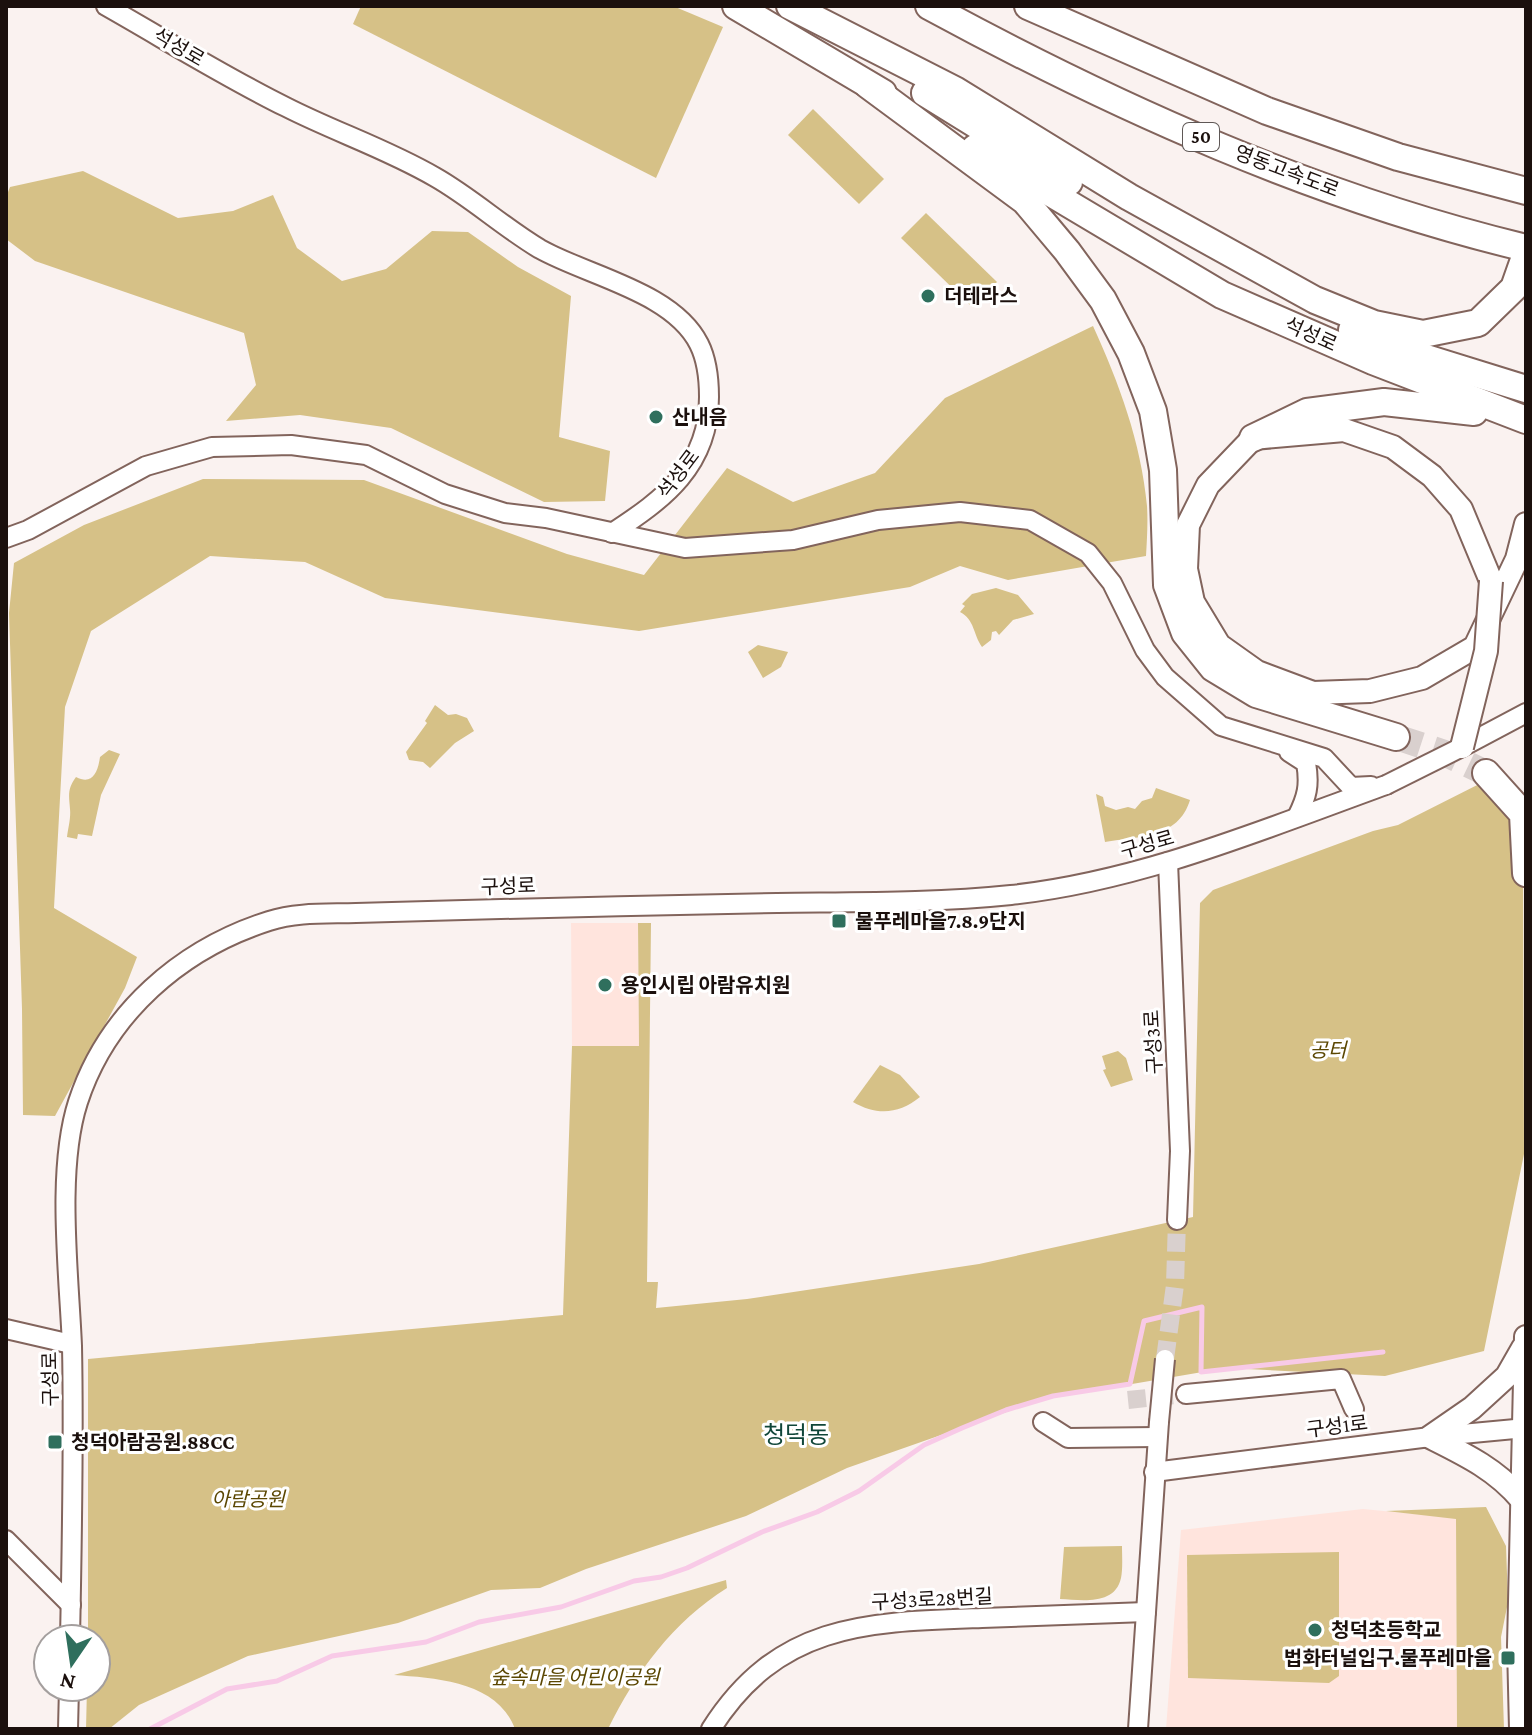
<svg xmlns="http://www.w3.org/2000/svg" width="1532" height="1735" font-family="'Crimson Pro','Noto Sans KR',serif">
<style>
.built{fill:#ffe4dd}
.green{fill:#d6c187}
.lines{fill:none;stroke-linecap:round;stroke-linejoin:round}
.stream{stroke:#f8cae7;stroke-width:5}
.minor-tunnel{stroke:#d9d0ce;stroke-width:18;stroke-dasharray:18 9;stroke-linecap:butt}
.highway-tunnel{stroke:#d9d0ce;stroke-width:26;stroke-dasharray:26 13;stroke-linecap:butt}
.minor-casing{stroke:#82645c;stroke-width:22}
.major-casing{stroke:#82645c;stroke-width:26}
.highway-casing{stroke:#82645c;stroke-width:30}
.minor{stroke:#fff;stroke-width:18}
.major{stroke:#fff;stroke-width:22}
.highway{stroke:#fff;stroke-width:26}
.minor-bridge-casing{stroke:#82645c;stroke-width:22;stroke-linecap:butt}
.major-bridge-casing{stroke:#82645c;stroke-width:26;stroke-linecap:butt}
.minor-bridge{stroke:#fff;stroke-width:18}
.major-bridge{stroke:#fff;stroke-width:22}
.poi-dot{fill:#2f6f5d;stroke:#fff;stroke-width:3}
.labels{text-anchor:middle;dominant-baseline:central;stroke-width:6;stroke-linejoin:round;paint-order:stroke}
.shield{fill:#fff;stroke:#5f5856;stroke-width:2}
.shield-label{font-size:18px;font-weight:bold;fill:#1b100d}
.street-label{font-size:20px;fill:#1b100d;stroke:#fff}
.poi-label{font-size:20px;font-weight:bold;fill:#1b100d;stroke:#fff;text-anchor:start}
.park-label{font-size:20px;font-style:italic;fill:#5b4702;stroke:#fff}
.quarter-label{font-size:24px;fill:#104639;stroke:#fff}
</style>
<rect width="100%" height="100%" fill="#faf2f0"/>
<!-- built -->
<g class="built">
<path d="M 571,923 L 638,923 L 639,1046 L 572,1046 Z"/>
<path d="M 1363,1509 L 1456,1518 L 1457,1729 L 1166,1729 L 1181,1530 Z"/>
</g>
<!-- green -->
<g class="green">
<path d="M 361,6 L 673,6 L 723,27 L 656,178 L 353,24 Z"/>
<path d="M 813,109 L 884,179 L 859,204 L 788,135 Z"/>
<path d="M 83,171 L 178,218 L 233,211 L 273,195 L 297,248 L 342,281 L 386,269 L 432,231 L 468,232 L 518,267 L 571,296 L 559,437 L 610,451 L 605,501 L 544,502 L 391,428 L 300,415 L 226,421 L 256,385 L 244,333 L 35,261 L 6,239 L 6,197 L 10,187 Z"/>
<path d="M 926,213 L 997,282 L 972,307 L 901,238 Z"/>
<path d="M 1093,326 C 1119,383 1141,442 1147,506 C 1148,522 1147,539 1146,556 L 1008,580 L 960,566 L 910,587 L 639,631 L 385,598 L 305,562 L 210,556 L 91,631 L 65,707 L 54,908 L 137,957 L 125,988 L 55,1116 L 23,1115 L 22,1009 L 9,613 L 14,563 L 84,525 L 203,479 L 364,480 L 567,554 L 644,575 L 727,468 L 793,502 L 875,473 L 945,398 Z"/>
<path d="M 996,588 L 1018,595 L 1034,614 L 1013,620 L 999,635 L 996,631 L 992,632 L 991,640 L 982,647 C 973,634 975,620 960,612 L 965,606 L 962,604 L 972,594 Z"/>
<path d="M 758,645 L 788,652 L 781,667 L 763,678 L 748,652 Z"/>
<path d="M 435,705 L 448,715 L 456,714 L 467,718 L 474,731 L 455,743 L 430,768 L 423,762 L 409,760 L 406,752 L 427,723 L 425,721 Z"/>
<path d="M 109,750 L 120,754 L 101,795 L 92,836 L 78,834 L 77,839 L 67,837 C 68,829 71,818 70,809 C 69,796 67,789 76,777 C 93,786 98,771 100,757 Z"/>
<path d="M 1501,773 L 1523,857 L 1524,1154 L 1484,1351 L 1385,1376 L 1226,1368 L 1044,1399 L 847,1468 L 746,1516 L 586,1569 L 540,1588 L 491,1590 L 398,1623 L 248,1656 L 139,1705 L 109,1729 L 86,1729 L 87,1687 L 96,1687 L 96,1639 L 88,1639 L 88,1359 L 563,1315 L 572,1046 L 639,1046 L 638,923 L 651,923 L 647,1282 L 658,1282 L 656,1308 L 747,1299 L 979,1264 L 1193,1217 L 1200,903 L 1213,890 L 1373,831 L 1398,825 Z"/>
<path d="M 1156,788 L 1190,800 C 1178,839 1139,836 1105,842 L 1096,794 L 1103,797 L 1105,806 L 1116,810 L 1128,807 L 1135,809 L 1142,801 L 1152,798 Z"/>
<path d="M 1118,1051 L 1126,1058 L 1133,1080 L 1111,1087 L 1103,1070 L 1106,1069 L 1102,1056 Z"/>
<path d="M 880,1065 L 900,1075 L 920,1097 C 899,1114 877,1116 853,1102 Z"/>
<path d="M 1486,1507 L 1506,1546 L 1508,1602 L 1501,1637 L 1504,1729 L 1457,1729 L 1456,1519 L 1386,1511 Z"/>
<path d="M 1122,1546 C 1122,1556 1123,1569 1121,1578 C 1115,1606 1081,1600 1060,1599 L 1064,1547 Z"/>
<path d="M 1339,1552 L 1339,1676 L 1329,1683 L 1188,1678 L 1187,1555 Z"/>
<path d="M 726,1580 L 727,1588 C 673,1622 636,1672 608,1729 L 515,1729 C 498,1682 437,1678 394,1675 Z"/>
</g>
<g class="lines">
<!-- stream -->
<path class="stream" d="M 150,1729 L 227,1689 L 277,1681 L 332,1656 L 426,1642 L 479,1622 L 561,1607 L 634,1581 L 661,1577 L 687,1568 L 762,1532 L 817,1512 L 859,1491 L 924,1445 L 962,1428 L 1006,1410 L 1053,1396 L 1130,1384 L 1144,1321 L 1202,1307 L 1201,1372 L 1383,1352"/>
<!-- minor-tunnel -->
<g class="minor-tunnel">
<path d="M 1165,1359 L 1175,1285 L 1177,1220"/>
<path d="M 1128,1400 L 1186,1394"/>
</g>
<!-- highway-tunnel -->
<path class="highway-tunnel" d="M 1396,737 L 1442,752 L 1486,773"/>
<defs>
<g id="minor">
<path d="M 106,6 C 166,40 225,77 286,107 C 335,132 387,149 435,177 C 472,198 503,227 540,249 C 588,276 673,292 699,344 C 707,360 709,380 709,397 C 709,466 664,499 612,533"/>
<path d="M 6,538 L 28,530 L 146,466 L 212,447 L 291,445 L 366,455 L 445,494 L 505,513 L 546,518 L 685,548 L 793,540 L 878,520 L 960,512 L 1030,520 L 1088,553 L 1112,583 L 1145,650 L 1165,677 L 1221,726 L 1324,758 L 1351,787 L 1371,786"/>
<path d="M 1462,747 L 1526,713"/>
<path d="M 1289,752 L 1306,763 C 1310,785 1307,797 1297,817"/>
<path d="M 1168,862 L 1180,1151 L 1177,1220"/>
<path d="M 6,1329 L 71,1344"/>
<path d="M 1186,1394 L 1341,1379 L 1354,1409"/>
<path d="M 1043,1422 L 1068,1438 L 1157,1437"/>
<path d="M 1154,1472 L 1430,1437 L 1526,1428"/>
<path d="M 6,1540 L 71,1605"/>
<path d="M 70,1639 C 72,1541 74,1443 72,1346 C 69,1274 56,1170 78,1102 C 107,1013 181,949 269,921 C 297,912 327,914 356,913 C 392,912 428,911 464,910 C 568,907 673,905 777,903 C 855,902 934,903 1011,895 C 1141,881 1264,829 1386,785"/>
<path d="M 68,1729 L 69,1687"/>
<path d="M 711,1729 C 779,1622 868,1622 982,1618 C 1037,1616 1092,1614 1146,1612"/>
<path d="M 1138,1729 L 1159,1422"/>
</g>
<g id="major">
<path d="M 1491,581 L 1461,509 L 1432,476 L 1393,447 L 1344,430 L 1253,438 L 1208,485 L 1188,525 L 1186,569 L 1193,602 L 1219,645 L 1257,672 L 1313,693 L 1370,691 L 1422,678 L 1475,647 L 1517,559 L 1526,524"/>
<path d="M 1521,1499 C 1496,1469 1464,1454 1430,1437 L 1472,1408 L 1507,1376 L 1523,1348"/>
<path d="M 1521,1729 L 1519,1646 L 1526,1337"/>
</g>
<g id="highway">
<path d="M 736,6 L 883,93"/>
<path d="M 790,6 L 955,90 L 1129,197 L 1315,300 L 1374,324 L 1423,334 L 1478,323 L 1514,288 L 1526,254"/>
<path d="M 929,6 C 1117,108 1317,198 1526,248"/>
<path d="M 1028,6 L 1267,111 L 1398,157 L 1526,191"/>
<path d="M 868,85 L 1025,201 L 1067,251 L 1103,300 L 1131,353 L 1153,411 L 1163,470 L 1167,585 L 1185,633 L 1213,668 L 1256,694 L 1396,737"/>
<path d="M 925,93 L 1069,182"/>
<path d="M 975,148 L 1222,295 L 1373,361 L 1526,420"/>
<path d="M 1352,330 L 1384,345 L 1526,389"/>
<path d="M 1253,438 L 1307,412 L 1384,402 L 1474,412"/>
<path d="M 1486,773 L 1523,814 L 1526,873"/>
</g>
</defs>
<!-- minor casing -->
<use href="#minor" class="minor-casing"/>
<!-- major casing -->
<use href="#major" class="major-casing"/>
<!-- highway casing -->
<use href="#highway" class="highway-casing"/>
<!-- minor -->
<use href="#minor" class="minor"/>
<!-- major -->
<use href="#major" class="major"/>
<!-- highway -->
<use href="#highway" class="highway"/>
<defs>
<g id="minor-bridge">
<path d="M 1386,785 L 1462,747"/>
<path d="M 1159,1422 L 1165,1359"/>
</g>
<path id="major-bridge" d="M 1462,747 L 1486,651 L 1491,581"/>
</defs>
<!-- minor-bridge casing -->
<use href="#minor-bridge" class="minor-bridge-casing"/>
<!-- major-bridge casing -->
<use href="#major-bridge" class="major-bridge-casing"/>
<!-- minor-bridge -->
<use href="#minor-bridge" class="minor-bridge"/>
<!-- major-bridge -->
<use href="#major-bridge" class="major-bridge"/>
</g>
<!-- markers -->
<g class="poi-dot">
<circle cx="928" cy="296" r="8"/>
<circle cx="656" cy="417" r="8"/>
<rect x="831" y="913" width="16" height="16" rx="4"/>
<circle cx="605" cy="985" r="8"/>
<rect x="47" y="1434" width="16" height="16" rx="4"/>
<circle cx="1315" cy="1630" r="8"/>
<rect x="1500" y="1650" width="16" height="16" rx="4"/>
</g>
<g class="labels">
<!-- shield labels -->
<rect class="shield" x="1183" y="123" width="36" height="28" rx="6"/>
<g class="shield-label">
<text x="1201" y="137">50</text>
</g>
<!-- street labels -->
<g class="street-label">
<text transform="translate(179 47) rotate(30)">석성로</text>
<text transform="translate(1287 171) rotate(21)">영동고속도로</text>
<text transform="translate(1311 334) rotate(24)">석성로</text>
<text transform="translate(678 474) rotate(-53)">석성로</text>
<text transform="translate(1147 844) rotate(-16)">구성로</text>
<text transform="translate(508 886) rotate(-2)">구성로</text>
<text transform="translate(1153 1042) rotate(-93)">구성3로</text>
<text transform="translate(50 1379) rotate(-91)">구성로</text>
<text transform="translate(1337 1426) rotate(-7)">구성1로</text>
<text transform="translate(932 1599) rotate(-3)">구성3로28번길</text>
</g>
<!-- poi labels -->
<g class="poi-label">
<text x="944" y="296">더테라스</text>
<text x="672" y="417">산내음</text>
<text x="855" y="921">물푸레마을7.8.9단지</text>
<text x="621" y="985">용인시립 아람유치원</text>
<text x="71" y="1442">청덕아람공원.88CC</text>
<text x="1331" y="1630">청덕초등학교</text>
<text x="1492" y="1658" text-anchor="end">법화터널입구.물푸레마을</text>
</g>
<!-- park labels -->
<g class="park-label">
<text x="1328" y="1050">공터</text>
<text x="248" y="1499">아람공원</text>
<text x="575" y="1677">숲속마을 어린이공원</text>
</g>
<!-- quarter labels -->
<g class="quarter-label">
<text x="796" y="1434">청덕동</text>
</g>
</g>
<!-- border -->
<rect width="1532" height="1735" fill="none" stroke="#1b100d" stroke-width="16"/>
<!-- north arrow -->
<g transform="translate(72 1663) rotate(193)"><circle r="38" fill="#ffffff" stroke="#a49f9e" stroke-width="2"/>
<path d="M0-6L14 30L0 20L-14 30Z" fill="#2f6f5d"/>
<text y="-12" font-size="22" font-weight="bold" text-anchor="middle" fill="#1b100d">N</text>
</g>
</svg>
